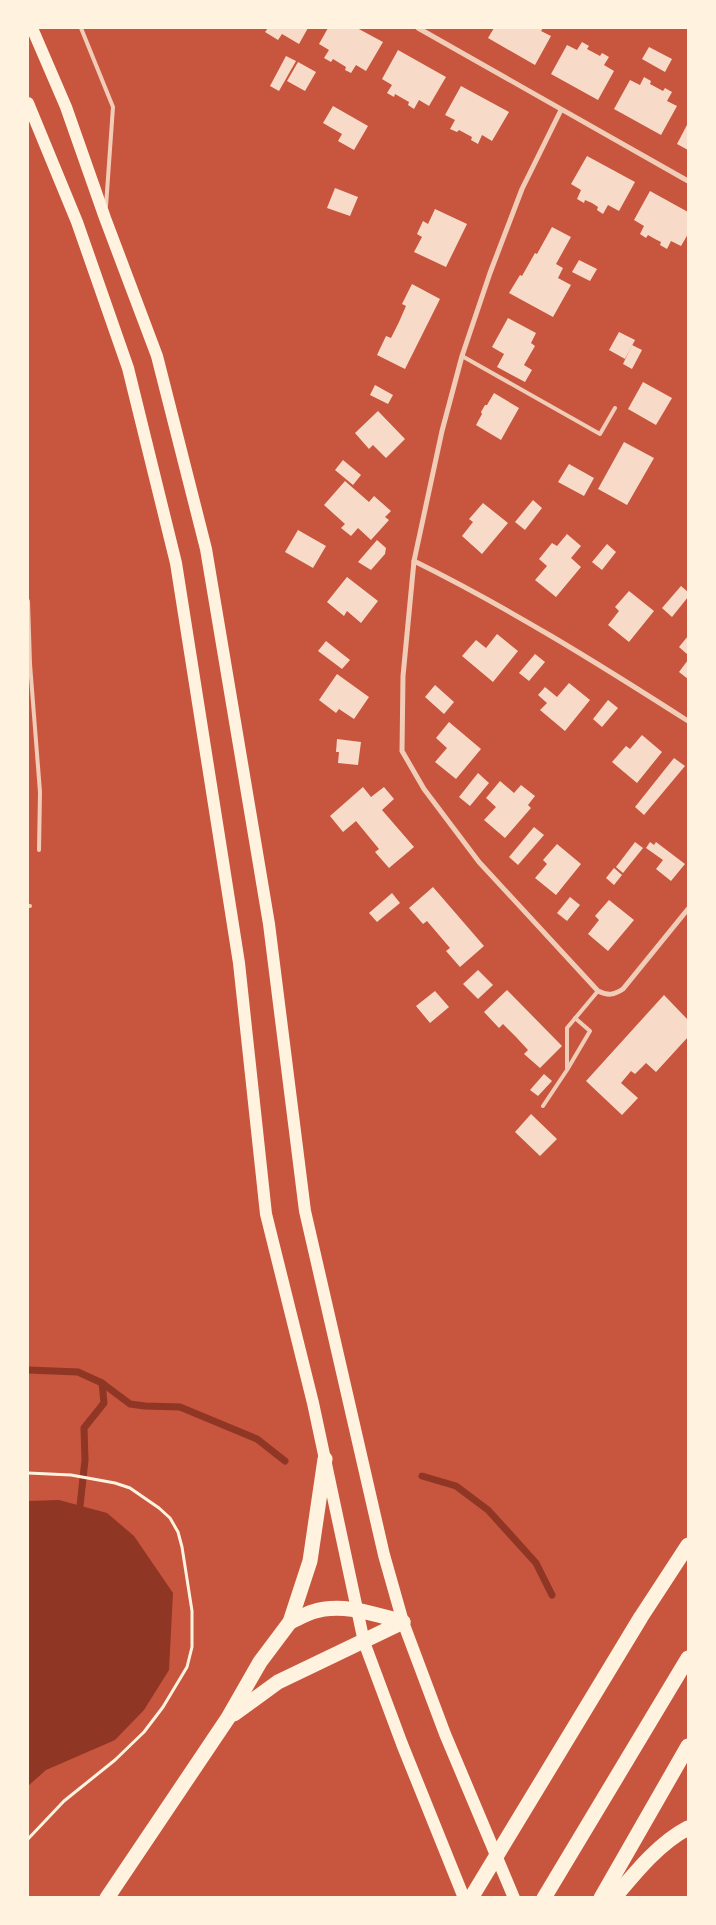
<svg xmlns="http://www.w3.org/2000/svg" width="716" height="1925" font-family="'Archivo Narrow',sans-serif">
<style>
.water{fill:#8f3625}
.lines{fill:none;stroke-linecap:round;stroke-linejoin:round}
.stream{stroke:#8f3625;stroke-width:7}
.building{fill:#f7dbc8}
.path{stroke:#fff3e0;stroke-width:3}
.service{stroke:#f1ccb7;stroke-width:4}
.minor{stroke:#f1ccb7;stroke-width:5}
.primary{stroke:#fff3e0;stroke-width:12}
.motorway{stroke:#fff3e0;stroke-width:15}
</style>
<rect width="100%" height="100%" fill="#c8553d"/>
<!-- water -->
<path class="water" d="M 59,1500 L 107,1513 L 134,1536 L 173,1593 L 169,1670 L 144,1710 L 115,1740 L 46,1770 L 28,1786 L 28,1501 Z"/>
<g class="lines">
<!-- stream -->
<g class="stream">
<path d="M 28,1370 L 78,1372 L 102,1383 L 104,1403 L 84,1428 L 85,1460 L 80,1506"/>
<path d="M 102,1383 L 130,1404 L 145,1406 L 180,1407 L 257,1439 L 285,1461"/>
<path d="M 422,1476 L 456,1486 L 488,1510 L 536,1563 L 552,1595"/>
</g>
</g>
<!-- building -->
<g class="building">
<path d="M 268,28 L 308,28 L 299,44 L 282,34 L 278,40 L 265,32 Z"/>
<path d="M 328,28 L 357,28 L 383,42 L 366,71 L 356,65 L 351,73 L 345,70 L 346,67 L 333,59 L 331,62 L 324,58 L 329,50 L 319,44 Z"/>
<path d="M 494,28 L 543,28 L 541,31 L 551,36 L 535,65 L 488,38 Z"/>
<path d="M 582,42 L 589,46 L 587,49 L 600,56 L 602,53 L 609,57 L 604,65 L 614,71 L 598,100 L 551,74 L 567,45 L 577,50 Z"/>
<path d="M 649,47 L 672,59 L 665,72 L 642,59 Z"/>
<path d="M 398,50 L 446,77 L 429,106 L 419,100 L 414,109 L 408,105 L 409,102 L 395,94 L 394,97 L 387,93 L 392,85 L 382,79 Z"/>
<path d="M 286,56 L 296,61 L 279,91 L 270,86 Z"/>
<path d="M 298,62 L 316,72 L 305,91 L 287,81 Z"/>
<path d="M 644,77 L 651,81 L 650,84 L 663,91 L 665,88 L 672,92 L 667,101 L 677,106 L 661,135 L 614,109 L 630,80 L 640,85 Z"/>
<path d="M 461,86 L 509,112 L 492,141 L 482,135 L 478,144 L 471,140 L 472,137 L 459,130 L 457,132 L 450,129 L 455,120 L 445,115 Z"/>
<path d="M 333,106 L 368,126 L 354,150 L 338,141 L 342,134 L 323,123 Z"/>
<path d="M 688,123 L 688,150 L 677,144 Z"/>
<path d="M 587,156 L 635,182 L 619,211 L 608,205 L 603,214 L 597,210 L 598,207 L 592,203 L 585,200 L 584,203 L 577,199 L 581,190 L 571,184 Z"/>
<path d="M 335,188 L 358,197 L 350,216 L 327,208 Z"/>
<path d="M 650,191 L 688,212 L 688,234 L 681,246 L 671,241 L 667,249 L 660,245 L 661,242 L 655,239 L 648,235 L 646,238 L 640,234 L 644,226 L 634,220 Z"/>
<path d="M 435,209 L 467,224 L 446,267 L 414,252 L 422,237 L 417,234 L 423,221 L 428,224 Z"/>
<path d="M 552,227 L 571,237 L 556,264 L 563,268 L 558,278 L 571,285 L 553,317 L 509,293 L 520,275 L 522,276 L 535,253 L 537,254 Z"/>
<path d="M 579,260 L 597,269 L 590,281 L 572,272 Z"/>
<path d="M 412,284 L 440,299 L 405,369 L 377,355 L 386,336 L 391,338 L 399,322 L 406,306 L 402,304 Z"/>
<path d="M 508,318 L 536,333 L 531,343 L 535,346 L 524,365 L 532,370 L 525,382 L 497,367 L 504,354 L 492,347 Z"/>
<path d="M 619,332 L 635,340 L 625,359 L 609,350 Z"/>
<path d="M 632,345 L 642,350 L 632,369 L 623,364 Z"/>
<path d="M 643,382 L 672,398 L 656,425 L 628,409 Z"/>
<path d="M 375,385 L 393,395 L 388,404 L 370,395 Z"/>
<path d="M 494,393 L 519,408 L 501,440 L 476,425 L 482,414 L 481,412 L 485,405 L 487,405 Z"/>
<path d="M 378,411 L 405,439 L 386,458 L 373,445 L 369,449 L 355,433 Z"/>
<path d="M 624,442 L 654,458 L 627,505 L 598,489 Z"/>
<path d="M 343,460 L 361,475 L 353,485 L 335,470 Z"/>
<path d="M 569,464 L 594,478 L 584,496 L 558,482 Z"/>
<path d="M 345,481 L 369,502 L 374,496 L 391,511 L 385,517 L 389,520 L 371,540 L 358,528 L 351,536 L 341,528 L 345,524 L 324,505 Z"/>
<path d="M 533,500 L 542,508 L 525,530 L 515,522 Z"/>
<path d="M 483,503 L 508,523 L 482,554 L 462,536 L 473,522 L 469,519 Z"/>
<path d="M 298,530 L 326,546 L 313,568 L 285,552 Z"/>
<path d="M 567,534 L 581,546 L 571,558 L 581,567 L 556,597 L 535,580 L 547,566 L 539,559 L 552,543 L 557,546 Z"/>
<path d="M 377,540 L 386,548 L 385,554 L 371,570 L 358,562 Z"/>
<path d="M 607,544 L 616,552 L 602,570 L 592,562 Z"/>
<path d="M 347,577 L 378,601 L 361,623 L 347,611 L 344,616 L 327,602 Z"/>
<path d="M 681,586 L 688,592 L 688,597 L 672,617 L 662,608 Z"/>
<path d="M 629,591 L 654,611 L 629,642 L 608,625 L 619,611 L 615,607 Z"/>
<path d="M 497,634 L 518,651 L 493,682 L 462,656 L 476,640 L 486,648 Z"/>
<path d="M 688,636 L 688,655 L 679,647 Z"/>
<path d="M 326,641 L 350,660 L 342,669 L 318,651 Z"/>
<path d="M 535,654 L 545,662 L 529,681 L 519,673 Z"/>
<path d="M 688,660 L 688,679 L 679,672 Z"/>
<path d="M 337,674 L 369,697 L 354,719 L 339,709 L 336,713 L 319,700 Z"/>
<path d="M 569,683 L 590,700 L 565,731 L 540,710 L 547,703 L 538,695 L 545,687 L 557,697 Z"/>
<path d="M 435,685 L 454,702 L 444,714 L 425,697 Z"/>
<path d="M 608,700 L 618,708 L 602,727 L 593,719 Z"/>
<path d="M 449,722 L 481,749 L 456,779 L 435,762 L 447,748 L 436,738 Z"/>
<path d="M 642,735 L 662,752 L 637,783 L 612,762 L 626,746 L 630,749 Z"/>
<path d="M 337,739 L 361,742 L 358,765 L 338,763 L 339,752 L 336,752 Z"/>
<path d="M 674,758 L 685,766 L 644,815 L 635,807 Z"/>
<path d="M 478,773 L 489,783 L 470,806 L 459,797 Z"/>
<path d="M 500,781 L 514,793 L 521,785 L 535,796 L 528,805 L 531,808 L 505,838 L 484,820 L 496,807 L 486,798 Z"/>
<path d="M 363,787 L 371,797 L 384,787 L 394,799 L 382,810 L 414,847 L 389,868 L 375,852 L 379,849 L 356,821 L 343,832 L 330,816 Z"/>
<path d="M 534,827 L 544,835 L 518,865 L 509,857 Z"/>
<path d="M 635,842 L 643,848 L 623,873 L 616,867 Z"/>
<path d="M 650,842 L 654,845 L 656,842 L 685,864 L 671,881 L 656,869 L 663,860 L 646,848 Z"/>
<path d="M 557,844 L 581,864 L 556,895 L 535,878 L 547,864 L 543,860 Z"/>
<path d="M 614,868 L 622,875 L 614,885 L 606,878 Z"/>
<path d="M 433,887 L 484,946 L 460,967 L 446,951 L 450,948 L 427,921 L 423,924 L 409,908 Z"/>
<path d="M 392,893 L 400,903 L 377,922 L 369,913 Z"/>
<path d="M 570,897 L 580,905 L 567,921 L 557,913 Z"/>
<path d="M 609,900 L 634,920 L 608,951 L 588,934 L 599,920 L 595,916 Z"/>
<path d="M 478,970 L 493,985 L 478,999 L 463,984 Z"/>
<path d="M 507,990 L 562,1046 L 540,1068 L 524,1054 L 528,1050 L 516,1037 L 503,1024 L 499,1028 L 484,1012 Z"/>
<path d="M 435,991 L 449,1007 L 430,1023 L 416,1006 Z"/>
<path d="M 664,995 L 688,1020 L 688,1037 L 656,1072 L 646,1063 L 635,1074 L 631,1071 L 621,1083 L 638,1098 L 622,1115 L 586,1081 Z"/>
<path d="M 544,1074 L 552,1081 L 538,1096 L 530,1090 Z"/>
<path d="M 531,1114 L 557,1139 L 540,1156 L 515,1132 Z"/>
</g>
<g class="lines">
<!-- path -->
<path class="path" d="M 28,1473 L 71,1475 L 115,1483 L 130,1488 L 159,1508 L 170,1518 L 178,1532 L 182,1547 L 192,1611 L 192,1647 L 187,1667 L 163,1707 L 144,1732 L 115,1760 L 64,1801 L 28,1839"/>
<!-- service -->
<g class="service">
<path d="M 81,28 L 113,107 L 106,206"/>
<path d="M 462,356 L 600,434 L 615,408"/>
<path d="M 28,601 L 30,664 L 40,792 L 39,850"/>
<path d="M 28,906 L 30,906"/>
<path d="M 567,1068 L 567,1028 L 598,991"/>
<path d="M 543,1106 L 567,1070 L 590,1031 L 575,1018"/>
</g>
<!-- minor -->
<g class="minor">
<path d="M 418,28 L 688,181"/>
<path d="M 561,110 L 522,189 L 490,273 L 462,356 L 442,431 L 414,561 L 403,676 L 402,751 L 424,789 L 479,862 L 598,991 C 608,996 614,995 623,989 L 688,909"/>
<path d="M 414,561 C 509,608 599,664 688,721"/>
</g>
<!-- primary -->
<g class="primary">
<path d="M 32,28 L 66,107 L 105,218 L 157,356 L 206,549 L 269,924 L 305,1211 L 384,1555 L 403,1622 L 445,1734 L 514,1898"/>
<path d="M 28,103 L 77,222 L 128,368 L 176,563 L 239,963 L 266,1214 L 313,1403 L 364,1642 L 402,1744 L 464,1898"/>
</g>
<!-- motorway -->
<g class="motorway">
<path d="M 290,1622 C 297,1619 304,1615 312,1612 C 342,1602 374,1614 403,1622"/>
<path d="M 234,1714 L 278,1682 L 403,1622"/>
<path d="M 107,1898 L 228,1718 L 260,1662 L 290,1622 L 310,1561 L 325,1459"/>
<path d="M 471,1898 L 641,1617 L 688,1545"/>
<path d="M 544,1898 L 688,1658"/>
<path d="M 601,1898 L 688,1746"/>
<path d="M 614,1898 C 635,1873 659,1843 688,1828"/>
</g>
</g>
<!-- border -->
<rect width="716" height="1925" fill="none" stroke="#fff3e0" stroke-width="58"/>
</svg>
